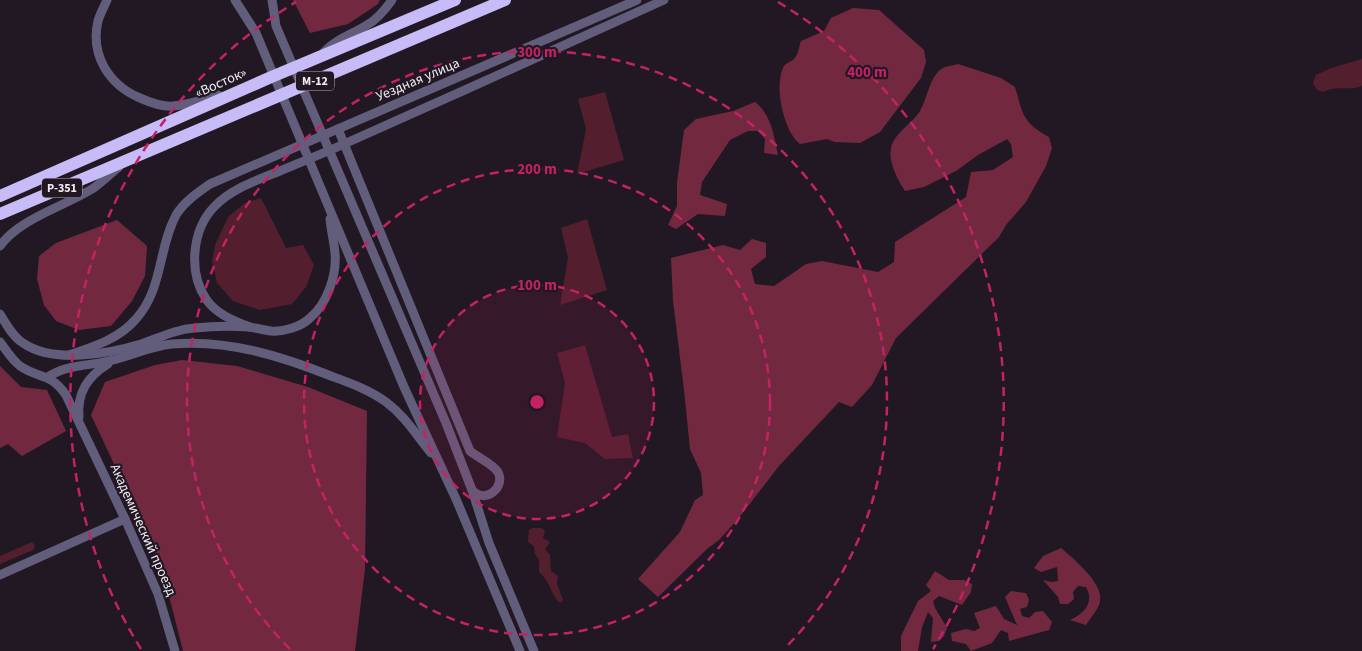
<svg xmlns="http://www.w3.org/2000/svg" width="1362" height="651" font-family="'Source Sans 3',sans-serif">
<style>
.green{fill:#531f2f}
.forest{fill:#722940}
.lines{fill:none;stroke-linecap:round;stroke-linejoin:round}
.minor{stroke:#625d7b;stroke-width:9}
.highway{stroke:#c7bbf8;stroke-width:12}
.ring{fill:none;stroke:#c42363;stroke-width:2.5;stroke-dasharray:9 6}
.labels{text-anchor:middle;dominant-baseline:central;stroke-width:4.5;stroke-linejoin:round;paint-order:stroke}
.shield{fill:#211824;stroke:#b3acb6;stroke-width:1}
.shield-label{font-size:12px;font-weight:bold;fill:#f1ebf4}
.street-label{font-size:14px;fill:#f1ebf4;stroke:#211824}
.centre{fill:#c42363;stroke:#211824;stroke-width:2.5}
.ring-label{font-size:15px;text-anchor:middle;font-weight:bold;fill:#c42363;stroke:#211824;stroke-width:4.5;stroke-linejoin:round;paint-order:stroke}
</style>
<rect width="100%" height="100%" fill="#211824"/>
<!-- green -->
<g class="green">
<path d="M 1362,59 L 1362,86 C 1350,91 1335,85 1324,92 L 1317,90 L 1313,83 L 1316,75 L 1331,68 Z"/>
<path d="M 605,92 L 624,160 L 577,174 L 586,129 L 578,99 Z"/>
<path d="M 261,198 L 286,248 L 303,245 L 314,265 L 306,287 L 292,304 L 260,310 L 233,301 L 217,283 L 212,261 L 215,245 L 228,217 L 245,203 Z"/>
<path d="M 587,219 L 607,290 L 560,305 L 568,258 L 561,228 Z"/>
<path d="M 585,345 L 612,437 L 628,434 L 633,458 L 605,459 L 585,443 L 557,437 L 565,383 L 557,353 Z"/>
<path d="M 533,528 L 541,528 L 545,530 L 543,538 L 550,542 L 545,549 L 550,555 L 551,571 L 558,576 L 557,584 L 563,600 L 560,603 C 548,591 552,583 539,572 L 539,560 L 535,554 L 534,546 L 528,542 L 529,530 Z"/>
<path d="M 32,542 L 35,546 L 33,550 L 0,564 L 0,556 Z"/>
</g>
<!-- forest -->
<g class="forest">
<path d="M 293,0 L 380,0 L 378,4 L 348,24 L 310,33 Z"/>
<path d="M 853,8 L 879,10 L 924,50 L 926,62 L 921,78 L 880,132 L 860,143 L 835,142 L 827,139 L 800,144 C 784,132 773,85 784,66 C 786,63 791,62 794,59 C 798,55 799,47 801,41 L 824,31 L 831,18 Z"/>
<path d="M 958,64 L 1001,78 L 1015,87 C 1023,114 1022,122 1049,137 L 1052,148 L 1046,166 L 1026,202 L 1006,225 L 999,237 L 896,338 L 872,385 L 852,407 L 839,402 L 779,466 L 738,519 L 719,540 L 707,549 L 658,597 L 638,579 L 680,532 L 695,500 L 703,495 L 701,473 L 690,449 L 684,390 L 673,301 L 671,258 L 723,245 L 740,250 L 752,239 L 766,243 L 766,257 L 751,269 L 755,284 L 774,286 L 806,264 L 822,261 L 878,272 L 894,262 L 895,242 L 966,197 L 971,172 L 993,170 L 1013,157 L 1011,144 L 1007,139 L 978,155 L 956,171 L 924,187 L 905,191 C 898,180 888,162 891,148 C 894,133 912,124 920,111 C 927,99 928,84 937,73 C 942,66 951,66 958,64 Z"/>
<path d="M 755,102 C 771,114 774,136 778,155 L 764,153 L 765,139 L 758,131 L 748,131 L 730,140 L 702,182 L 700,195 L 727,204 L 725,216 L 698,214 L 676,229 L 668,225 L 677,206 L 677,183 L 684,130 L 696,119 L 733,111 Z"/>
<path d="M 117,220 L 147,246 L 145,276 L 132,301 L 111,326 L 79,330 L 56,321 L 44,305 L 37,279 L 39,256 L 56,243 Z"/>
<path d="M 182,360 L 237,366 L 308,387 L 367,411 L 365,569 L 355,651 L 183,651 L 168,592 L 153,547 L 91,415 L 105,382 L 155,365 Z"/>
<path d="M 0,366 L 21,387 L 47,390 L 66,431 L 22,456 L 8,444 L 0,448 Z"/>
<path d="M 1061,548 C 1073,558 1104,584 1100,601 C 1099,609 1090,618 1086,625 L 1070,620 C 1084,614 1095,602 1086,587 L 1078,586 L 1073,592 L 1074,599 L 1068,604 L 1060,604 L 1058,597 L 1043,580 L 1051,582 L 1058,581 L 1057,567 L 1041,572 L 1034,568 L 1043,556 Z"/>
<path d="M 935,571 L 949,580 L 964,580 L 972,584 L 971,592 L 962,605 L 939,596 L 933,601 L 935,608 L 947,628 L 944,636 L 939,641 L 931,642 L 933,618 L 928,612 L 922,627 L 918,651 L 901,651 L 901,636 L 918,601 L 931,591 L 926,585 Z"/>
<path d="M 1011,591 L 1026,593 L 1029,600 L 1027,607 L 1020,609 L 1022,616 L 1029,618 L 1035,612 L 1043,611 L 1052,622 L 1049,630 L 1009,641 L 1008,633 L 1001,630 L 992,643 L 971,651 L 966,644 L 952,641 L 951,633 L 966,629 L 974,631 L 980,628 L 974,613 L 996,606 L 1004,619 L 1017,625 L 1005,597 Z"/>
</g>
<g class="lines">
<!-- minor -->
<g class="minor">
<path d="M 107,0 C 104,7 100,14 98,21 C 90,55 109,85 140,98 C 149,102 163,107 173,106 C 188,105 204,99 218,95"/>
<path d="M 235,0 L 256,33 L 404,387 L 456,499 L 520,651"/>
<path d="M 272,0 L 276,26 L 446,423 L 472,490 L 489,543 L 534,651"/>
<path d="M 324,52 C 336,39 353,34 367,25 C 378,19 385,10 392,0"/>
<path d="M 338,129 L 470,451 C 477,457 493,464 498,472 C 506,487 485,505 472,490"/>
<path d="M 0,246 C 19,219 63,207 92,189 C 101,183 110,174 119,167"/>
<path d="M 0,314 C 6,324 13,337 23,343 C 53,364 108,354 141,344 C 159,338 176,329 195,328 C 213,326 231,326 249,327 C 256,328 264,330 271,331 C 283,332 301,327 310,318 C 327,304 337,275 335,253 C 334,242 331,230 330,219"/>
<path d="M 250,327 C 234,321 216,314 206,299 C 188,272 192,230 214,207 C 231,189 257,180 280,171 C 304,161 329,151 353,140 C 457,94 560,47 664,0"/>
<path d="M 0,342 C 6,350 12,360 20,366 C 39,379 50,372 66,395 L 125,519 L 158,594 L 175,651"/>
<path d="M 69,355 C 93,347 119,339 136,319 C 163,289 158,249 176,215 C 184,202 197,193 210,184 L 637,0"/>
<path d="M 48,377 C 66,364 92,366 113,360 C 133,355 151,346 172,344 C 227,339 281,356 331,376 C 350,383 370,390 386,402 C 405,416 417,436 431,453"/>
<path d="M 79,417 C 77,393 87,377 108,364"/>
<path d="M 0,575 L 125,519"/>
</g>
<!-- highway -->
<g class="highway">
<path d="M 0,196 L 269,78 L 455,0"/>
<path d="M 0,214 L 505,0"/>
</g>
</g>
<!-- distance rings -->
<circle cx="537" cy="402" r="117" fill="#c42363" fill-opacity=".12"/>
<g class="ring">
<circle cx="537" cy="402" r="117"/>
<circle cx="537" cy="402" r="233"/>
<path d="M290 649A350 350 0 1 1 784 649"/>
<path d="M141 649A467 467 0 0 1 296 2M778 2A467 467 0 0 1 933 649"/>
</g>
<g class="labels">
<!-- shield labels -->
<g class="shield">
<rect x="296" y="71.5" width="38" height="19" rx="4"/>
<rect x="42" y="178.5" width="40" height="19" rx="4"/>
</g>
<g class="shield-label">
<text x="315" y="81">М-12</text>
<text x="62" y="188">Р-351</text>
</g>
<!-- street labels -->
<g class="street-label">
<text transform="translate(418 80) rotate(-23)">Уездная улица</text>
<text transform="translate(221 83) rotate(-24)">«Восток»</text>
<text transform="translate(143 530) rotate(66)">Академический проезд</text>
</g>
</g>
<circle cx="537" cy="402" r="8" class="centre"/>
<g class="ring-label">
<text x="537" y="57">300 m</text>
<text x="867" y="77">400 m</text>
<text x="537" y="174">200 m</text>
<text x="537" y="290">100 m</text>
</g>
</svg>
